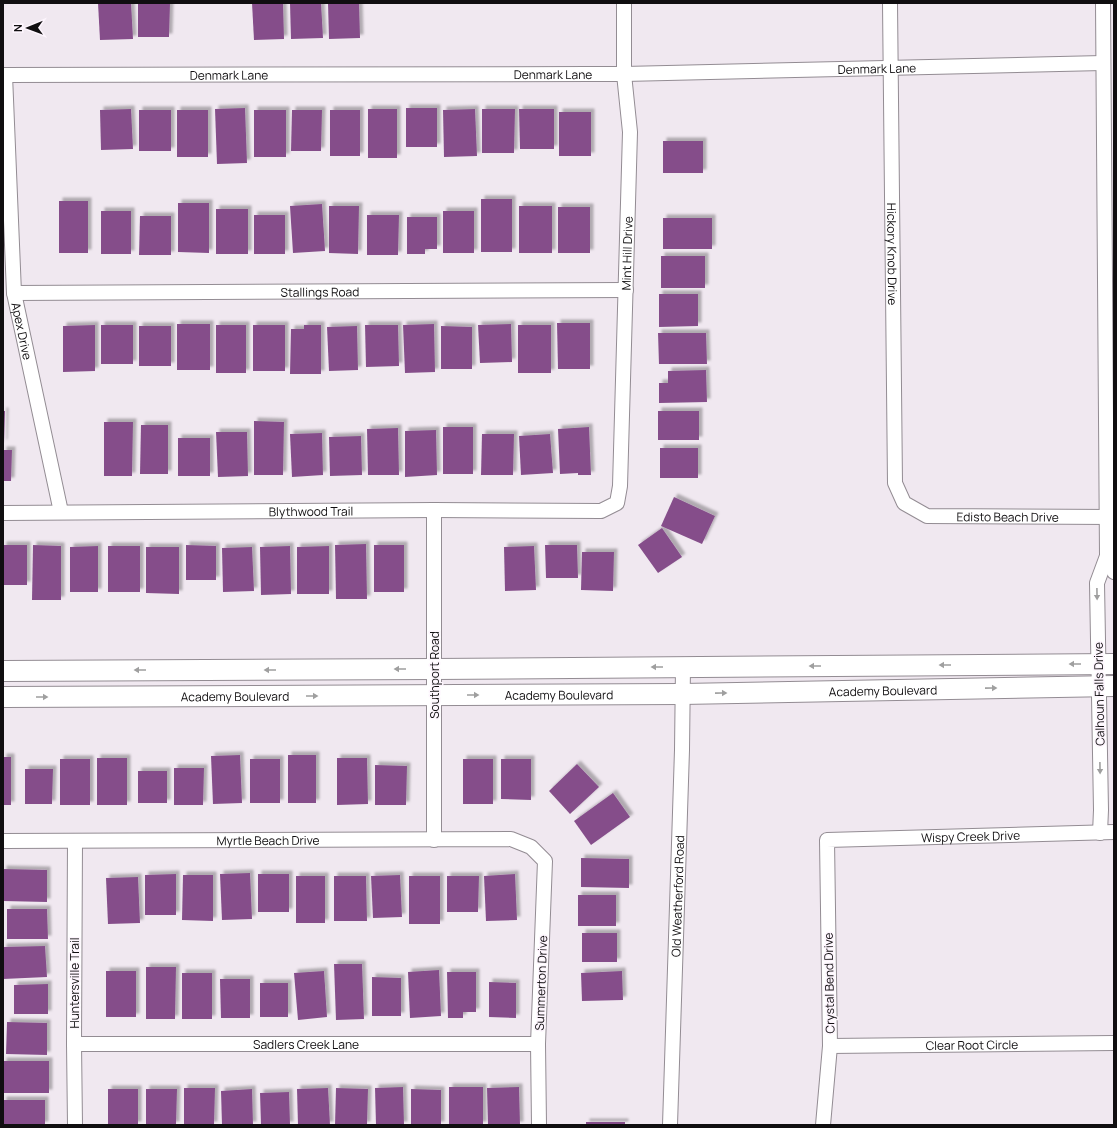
<svg xmlns="http://www.w3.org/2000/svg" width="1117" height="1128" font-family="Manrope,sans-serif">
<style>
.building{fill:#854e8a;filter:url(#shadow)}
.lines{fill:none;stroke-linecap:round;stroke-linejoin:round}
.minor-casing{stroke:#938c93;stroke-width:16}
.secondary-casing{stroke:#938c93;stroke-width:22}
.minor{stroke:#fff;stroke-width:14}
.secondary{stroke:#fff;stroke-width:20}
.oneway{fill:#9f9f9f}
.labels{text-anchor:middle;dominant-baseline:central;stroke-width:3;stroke-linejoin:round;paint-order:stroke}
.street-label{font-size:12px;fill:#100e10;stroke:#fdf5fd}
</style>
<defs>
<filter id="shadow"><feDropShadow dx="3.5" dy="-3.5" stdDeviation="1" flood-color="#0004"/></filter>
</defs>
<rect width="100%" height="100%" fill="#f0e8f0"/>
<!-- building -->
<g class="building">
<path d="M 98,3 L 131,3 L 133,39 L 100,40 Z"/>
<path d="M 138,3 L 170,3 L 169,37 L 138,37 Z"/>
<path d="M 252,3 L 283,3 L 284,39 L 254,40 Z"/>
<path d="M 290,3 L 321,3 L 323,38 L 291,39 Z"/>
<path d="M 328,3 L 359,3 L 360,38 L 329,39 Z"/>
<path d="M 245,108 L 247,163 L 217,164 L 215,109 Z"/>
<rect x="406" y="108" width="31" height="39"/>
<path d="M 131,109 L 133,149 L 101,150 L 100,110 Z"/>
<rect x="368" y="109" width="29" height="49"/>
<path d="M 475,109 L 477,156 L 444,157 L 443,110 Z"/>
<path d="M 482,109 L 515,109 L 514,153 L 482,153 Z"/>
<path d="M 519,109 L 554,109 L 554,149 L 520,149 Z"/>
<rect x="139" y="110" width="32" height="41"/>
<rect x="177" y="110" width="31" height="47"/>
<rect x="254" y="110" width="32" height="47"/>
<path d="M 292,110 L 322,110 L 321,151 L 291,151 Z"/>
<rect x="330" y="110" width="30" height="46"/>
<rect x="559" y="112" width="32" height="44"/>
<rect x="663" y="141" width="40" height="32"/>
<rect x="481" y="199" width="31" height="53"/>
<rect x="59" y="201" width="29" height="52"/>
<path d="M 178,203 L 209,203 L 209,253 L 178,252 Z"/>
<path d="M 322,204 L 325,251 L 293,253 L 290,206 Z"/>
<path d="M 329,206 L 359,206 L 358,254 L 329,253 Z"/>
<rect x="519" y="206" width="33" height="47"/>
<rect x="558" y="207" width="32" height="46"/>
<rect x="216" y="209" width="32" height="45"/>
<rect x="101" y="211" width="30" height="43"/>
<rect x="443" y="211" width="31" height="42"/>
<rect x="254" y="215" width="31" height="39"/>
<path d="M 367,215 L 399,215 L 398,255 L 367,255 Z"/>
<path d="M 140,216 L 171,216 L 171,255 L 139,255 Z"/>
<path d="M 407,217 L 437,217 L 437,249 L 425,249 L 425,254 L 407,254 Z"/>
<rect x="663" y="218" width="49" height="31"/>
<rect x="661" y="256" width="44" height="32"/>
<path d="M 659,294 L 698,294 L 698,326 L 659,327 Z"/>
<path d="M 557,323 L 590,323 L 590,369 L 558,369 Z"/>
<rect x="177" y="324" width="33" height="46"/>
<path d="M 434,324 L 435,372 L 405,373 L 403,325 Z"/>
<path d="M 511,324 L 512,362 L 480,363 L 478,325 Z"/>
<path d="M 95,325 L 95,371 L 63,372 L 63,326 Z"/>
<rect x="101" y="325" width="32" height="39"/>
<rect x="216" y="325" width="30" height="48"/>
<rect x="253" y="325" width="32" height="46"/>
<path d="M 304,325 L 321,325 L 321,374 L 290,374 L 291,329 L 304,329 Z"/>
<path d="M 365,325 L 398,325 L 399,366 L 366,367 Z"/>
<rect x="518" y="325" width="33" height="48"/>
<rect x="139" y="326" width="32" height="40"/>
<path d="M 357,326 L 358,370 L 329,371 L 327,327 Z"/>
<path d="M 441,326 L 472,327 L 472,369 L 441,369 Z"/>
<path d="M 658,333 L 706,333 L 707,364 L 659,364 Z"/>
<path d="M 706,370 L 707,402 L 659,403 L 659,383 L 668,383 L 668,371 Z"/>
<path d="M 3,411 L 5,411 L 4,443 L 3,443 Z"/>
<rect x="658" y="411" width="41" height="29"/>
<path d="M 254,421 L 284,422 L 283,475 L 254,475 Z"/>
<path d="M 104,422 L 133,422 L 132,476 L 104,476 Z"/>
<path d="M 141,425 L 168,425 L 168,474 L 140,474 Z"/>
<rect x="443" y="427" width="30" height="47"/>
<path d="M 589,427 L 591,475 L 578,475 L 578,473 L 560,474 L 558,429 Z"/>
<path d="M 398,428 L 399,475 L 368,475 L 367,429 Z"/>
<path d="M 436,430 L 437,475 L 405,477 L 405,431 Z"/>
<path d="M 216,432 L 247,432 L 248,476 L 218,477 Z"/>
<path d="M 322,433 L 323,475 L 292,477 L 290,434 Z"/>
<path d="M 482,434 L 514,434 L 513,475 L 481,475 Z"/>
<path d="M 550,434 L 553,473 L 521,475 L 519,436 Z"/>
<path d="M 361,436 L 362,475 L 330,476 L 329,437 Z"/>
<rect x="178" y="438" width="32" height="38"/>
<rect x="660" y="448" width="38" height="30"/>
<path d="M 3,450 L 12,450 L 11,481 L 3,481 Z"/>
<path d="M 674,497 L 715,516 L 702,544 L 661,526 Z"/>
<path d="M 662,528 L 682,557 L 658,573 L 638,545 Z"/>
<path d="M 366,544 L 367,599 L 336,599 L 335,545 Z"/>
<rect x="3" y="545" width="24" height="40"/>
<path d="M 33,545 L 61,546 L 61,600 L 32,600 Z"/>
<path d="M 186,545 L 216,546 L 216,580 L 186,580 Z"/>
<rect x="374" y="545" width="30" height="47"/>
<path d="M 545,545 L 577,545 L 578,578 L 546,578 Z"/>
<path d="M 98,546 L 98,592 L 70,592 L 70,547 Z"/>
<rect x="108" y="546" width="32" height="46"/>
<path d="M 290,546 L 291,594 L 261,595 L 260,547 Z"/>
<path d="M 329,546 L 329,594 L 297,594 L 297,547 Z"/>
<path d="M 534,546 L 536,590 L 505,591 L 504,547 Z"/>
<path d="M 146,547 L 179,547 L 179,594 L 146,593 Z"/>
<path d="M 252,547 L 254,591 L 223,592 L 222,548 Z"/>
<path d="M 582,552 L 614,552 L 613,591 L 581,590 Z"/>
<path d="M 240,755 L 242,803 L 213,804 L 211,756 Z"/>
<rect x="288" y="755" width="28" height="48"/>
<rect x="3" y="757" width="8" height="48"/>
<rect x="97" y="758" width="30" height="47"/>
<path d="M 337,758 L 367,758 L 368,804 L 337,805 Z"/>
<rect x="60" y="759" width="30" height="46"/>
<rect x="250" y="759" width="30" height="44"/>
<rect x="463" y="759" width="30" height="45"/>
<path d="M 501,759 L 531,759 L 531,800 L 501,799 Z"/>
<path d="M 577,764 L 599,787 L 570,814 L 549,791 Z"/>
<path d="M 375,765 L 407,766 L 406,805 L 375,805 Z"/>
<path d="M 174,768 L 204,768 L 203,805 L 174,805 Z"/>
<path d="M 25,769 L 53,769 L 52,804 L 25,804 Z"/>
<rect x="138" y="771" width="29" height="32"/>
<path d="M 613,793 L 630,817 L 591,845 L 574,821 Z"/>
<path d="M 581,858 L 629,859 L 629,888 L 581,887 Z"/>
<path d="M 3,869 L 47,870 L 47,902 L 3,901 Z"/>
<path d="M 250,873 L 252,919 L 222,920 L 220,874 Z"/>
<path d="M 176,874 L 176,915 L 145,915 L 145,875 Z"/>
<rect x="258" y="874" width="31" height="38"/>
<path d="M 515,874 L 517,920 L 486,921 L 484,876 Z"/>
<path d="M 183,875 L 213,875 L 213,921 L 182,920 Z"/>
<path d="M 400,875 L 402,917 L 373,918 L 371,876 Z"/>
<rect x="296" y="876" width="29" height="47"/>
<path d="M 334,876 L 366,876 L 367,921 L 334,921 Z"/>
<rect x="409" y="876" width="31" height="48"/>
<path d="M 447,876 L 479,876 L 478,912 L 447,912 Z"/>
<path d="M 138,877 L 140,923 L 108,924 L 106,878 Z"/>
<rect x="578" y="895" width="38" height="31"/>
<path d="M 7,909 L 47,909 L 48,939 L 7,939 Z"/>
<rect x="582" y="933" width="35" height="29"/>
<path d="M 45,946 L 47,977 L 3,979 L 3,947 Z"/>
<path d="M 334,964 L 362,964 L 364,1019 L 336,1020 Z"/>
<path d="M 146,967 L 176,967 L 175,1019 L 146,1019 Z"/>
<path d="M 439,970 L 441,1016 L 410,1018 L 408,972 Z"/>
<rect x="106" y="971" width="30" height="46"/>
<path d="M 324,971 L 327,1017 L 298,1020 L 294,973 Z"/>
<path d="M 622,971 L 623,1000 L 582,1001 L 581,973 Z"/>
<path d="M 447,972 L 476,972 L 476,1012 L 463,1012 L 463,1018 L 448,1018 Z"/>
<rect x="182" y="973" width="30" height="46"/>
<path d="M 372,977 L 401,978 L 401,1016 L 372,1016 Z"/>
<path d="M 220,979 L 250,979 L 250,1018 L 221,1018 Z"/>
<path d="M 489,982 L 516,983 L 516,1018 L 489,1017 Z"/>
<rect x="260" y="983" width="28" height="34"/>
<path d="M 48,984 L 48,1014 L 14,1014 L 14,985 Z"/>
<path d="M 7,1022 L 47,1023 L 47,1055 L 6,1054 Z"/>
<rect x="3" y="1061" width="46" height="32"/>
<path d="M 403,1087 L 404,1125 L 376,1125 L 375,1088 Z"/>
<rect x="449" y="1087" width="34" height="38"/>
<path d="M 519,1087 L 520,1125 L 488,1125 L 487,1088 Z"/>
<path d="M 184,1088 L 215,1088 L 214,1125 L 184,1125 Z"/>
<path d="M 328,1088 L 330,1125 L 298,1125 L 297,1089 Z"/>
<path d="M 336,1088 L 368,1089 L 367,1125 L 335,1125 Z"/>
<rect x="108" y="1089" width="30" height="36"/>
<path d="M 146,1089 L 177,1089 L 176,1125 L 146,1125 Z"/>
<path d="M 252,1089 L 253,1125 L 222,1125 L 221,1091 Z"/>
<path d="M 411,1089 L 441,1090 L 441,1125 L 411,1125 Z"/>
<path d="M 289,1092 L 290,1125 L 261,1125 L 260,1093 Z"/>
<rect x="3" y="1100" width="42" height="25"/>
<rect x="586" y="1122" width="39" height="3"/>
</g>
<g class="lines">
<defs>
<g id="minor">
<path id="s1" d="M 890,3 L 895,483 L 904,503 L 927,516 L 1114,517"/>
<path id="s2" d="M 3,75 L 590,74 L 624,74 L 1103,63"/>
<path id="s3" d="M 5,75 L 14,293 L 61,512"/>
<path id="s4" d="M 14,293 L 626,290"/>
<path id="s5" d="M 3,513 L 434,510 L 601,511 L 617,503 L 620,486 L 630,132 L 624,74 L 624,3"/>
<path d="M 1107,556 L 1114,572"/>
<path d="M 1100,833 L 1101,810 L 1097,583 L 1107,556 L 1103,3"/>
<path d="M 434,840 L 434,510"/>
<path id="s6" d="M 3,841 L 511,839 L 531,847 L 545,861 L 538,1044 L 539,1125"/>
<path d="M 75,841 L 74,1044 L 75,1125"/>
<path id="s7" d="M 74,1044 L 538,1044"/>
<path id="s8" d="M 830,1046 L 1114,1043"/>
<path id="s9" d="M 670,1125 L 682,750 L 683,667"/>
<path id="s10" d="M 823,1125 L 830,1046 L 827,840 L 1114,832"/>
</g>
<g id="secondary">
<path d="M 3,671 L 434,669 L 1114,664"/>
<path id="s11" d="M 3,697 L 682,694 L 1114,686"/>
</g>
</defs>
<!-- minor casing -->
<use href="#minor" class="minor-casing"/>
<!-- secondary casing -->
<use href="#secondary" class="secondary-casing"/>
<!-- minor -->
<use href="#minor" class="minor"/>
<!-- secondary -->
<use href="#secondary" class="secondary"/>
</g>
<!-- one-way arrows -->
<defs><path id="oneway-solid" d="M-6-.8H1V-3.2L6.5 0L1 3.2V.8H-6Z"/></defs>
<g class="oneway">
<use href="#oneway-solid" transform="translate(1097 594) rotate(89)"/>
<use href="#oneway-solid" transform="translate(1075 664) rotate(180)"/>
<use href="#oneway-solid" transform="translate(945 665) rotate(180)"/>
<use href="#oneway-solid" transform="translate(815 666) rotate(180)"/>
<use href="#oneway-solid" transform="translate(657 667) rotate(180)"/>
<use href="#oneway-solid" transform="translate(400 669) rotate(180)"/>
<use href="#oneway-solid" transform="translate(140 670) rotate(180)"/>
<use href="#oneway-solid" transform="translate(270 670) rotate(180)"/>
<use href="#oneway-solid" transform="translate(991 688) rotate(-1)"/>
<use href="#oneway-solid" transform="translate(721 693) rotate(-1)"/>
<use href="#oneway-solid" transform="translate(473 695)"/>
<use href="#oneway-solid" transform="translate(312 696)"/>
<use href="#oneway-solid" transform="translate(42 697)"/>
<use href="#oneway-solid" transform="translate(1100 768) rotate(89)"/>
</g>
<g class="labels">
<!-- street labels -->
<g class="street-label">
<text stroke="none"><textPath href="#s2" startOffset="874">Denmark Lane</textPath></text>
<text stroke="none"><textPath href="#s2" startOffset="550">Denmark Lane</textPath></text>
<text stroke="none"><textPath href="#s2" startOffset="226">Denmark Lane</textPath></text>
<text stroke="none"><textPath href="#s5" startOffset="866">Mint Hill Drive</textPath></text>
<text stroke="none"><textPath href="#s1" startOffset="251">Hickory Knob Drive</textPath></text>
<text stroke="none"><textPath href="#s4" startOffset="306">Stallings Road</textPath></text>
<text stroke="none"><textPath href="#s3" startOffset="257">Apex Drive</textPath></text>
<text stroke="none"><textPath href="#s5" startOffset="308">Blythwood Trail</textPath></text>
<text stroke="none"><textPath href="#s1" startOffset="609">Edisto Beach Drive</textPath></text>
<text transform="translate(434 675) rotate(-90)">Southport Road</text>
<text stroke="none"><textPath href="#s11" startOffset="880">Academy Boulevard</textPath></text>
<text stroke="none"><textPath href="#s11" startOffset="556">Academy Boulevard</textPath></text>
<text transform="translate(1099 694) rotate(-91)">Calhoun Falls Drive</text>
<text stroke="none"><textPath href="#s11" startOffset="232">Academy Boulevard</textPath></text>
<text stroke="none"><textPath href="#s10" startOffset="429">Wispy Creek Drive</textPath></text>
<text stroke="none"><textPath href="#s6" startOffset="265">Myrtle Beach Drive</textPath></text>
<text stroke="none"><textPath href="#s9" startOffset="229">Old Weatherford Road</textPath></text>
<text transform="translate(74 983) rotate(-90)">Huntersville Trail</text>
<text transform="translate(541 983) rotate(-88)">Summerton Drive</text>
<text transform="translate(829 983) rotate(-91)">Crystal Bend Drive</text>
<text stroke="none"><textPath href="#s7" startOffset="232">Sadlers Creek Lane</textPath></text>
<text stroke="none"><textPath href="#s8" startOffset="142">Clear Root Circle</textPath></text>
</g>
</g>
<!-- border -->
<rect width="1117" height="1128" fill="none" stroke="#100e10" stroke-width="8"/>
<!-- north arrow -->
<g transform="translate(28 28) rotate(269)" stroke="#fdf5fd" stroke-width="3" paint-order="stroke">
<path d="M0-3L7 15L0 10L-7 15Z" fill="#100e10"/>
<text y="-6" font-size="11" font-weight="bold" text-anchor="middle" fill="#100e10">N</text>
</g>
</svg>
